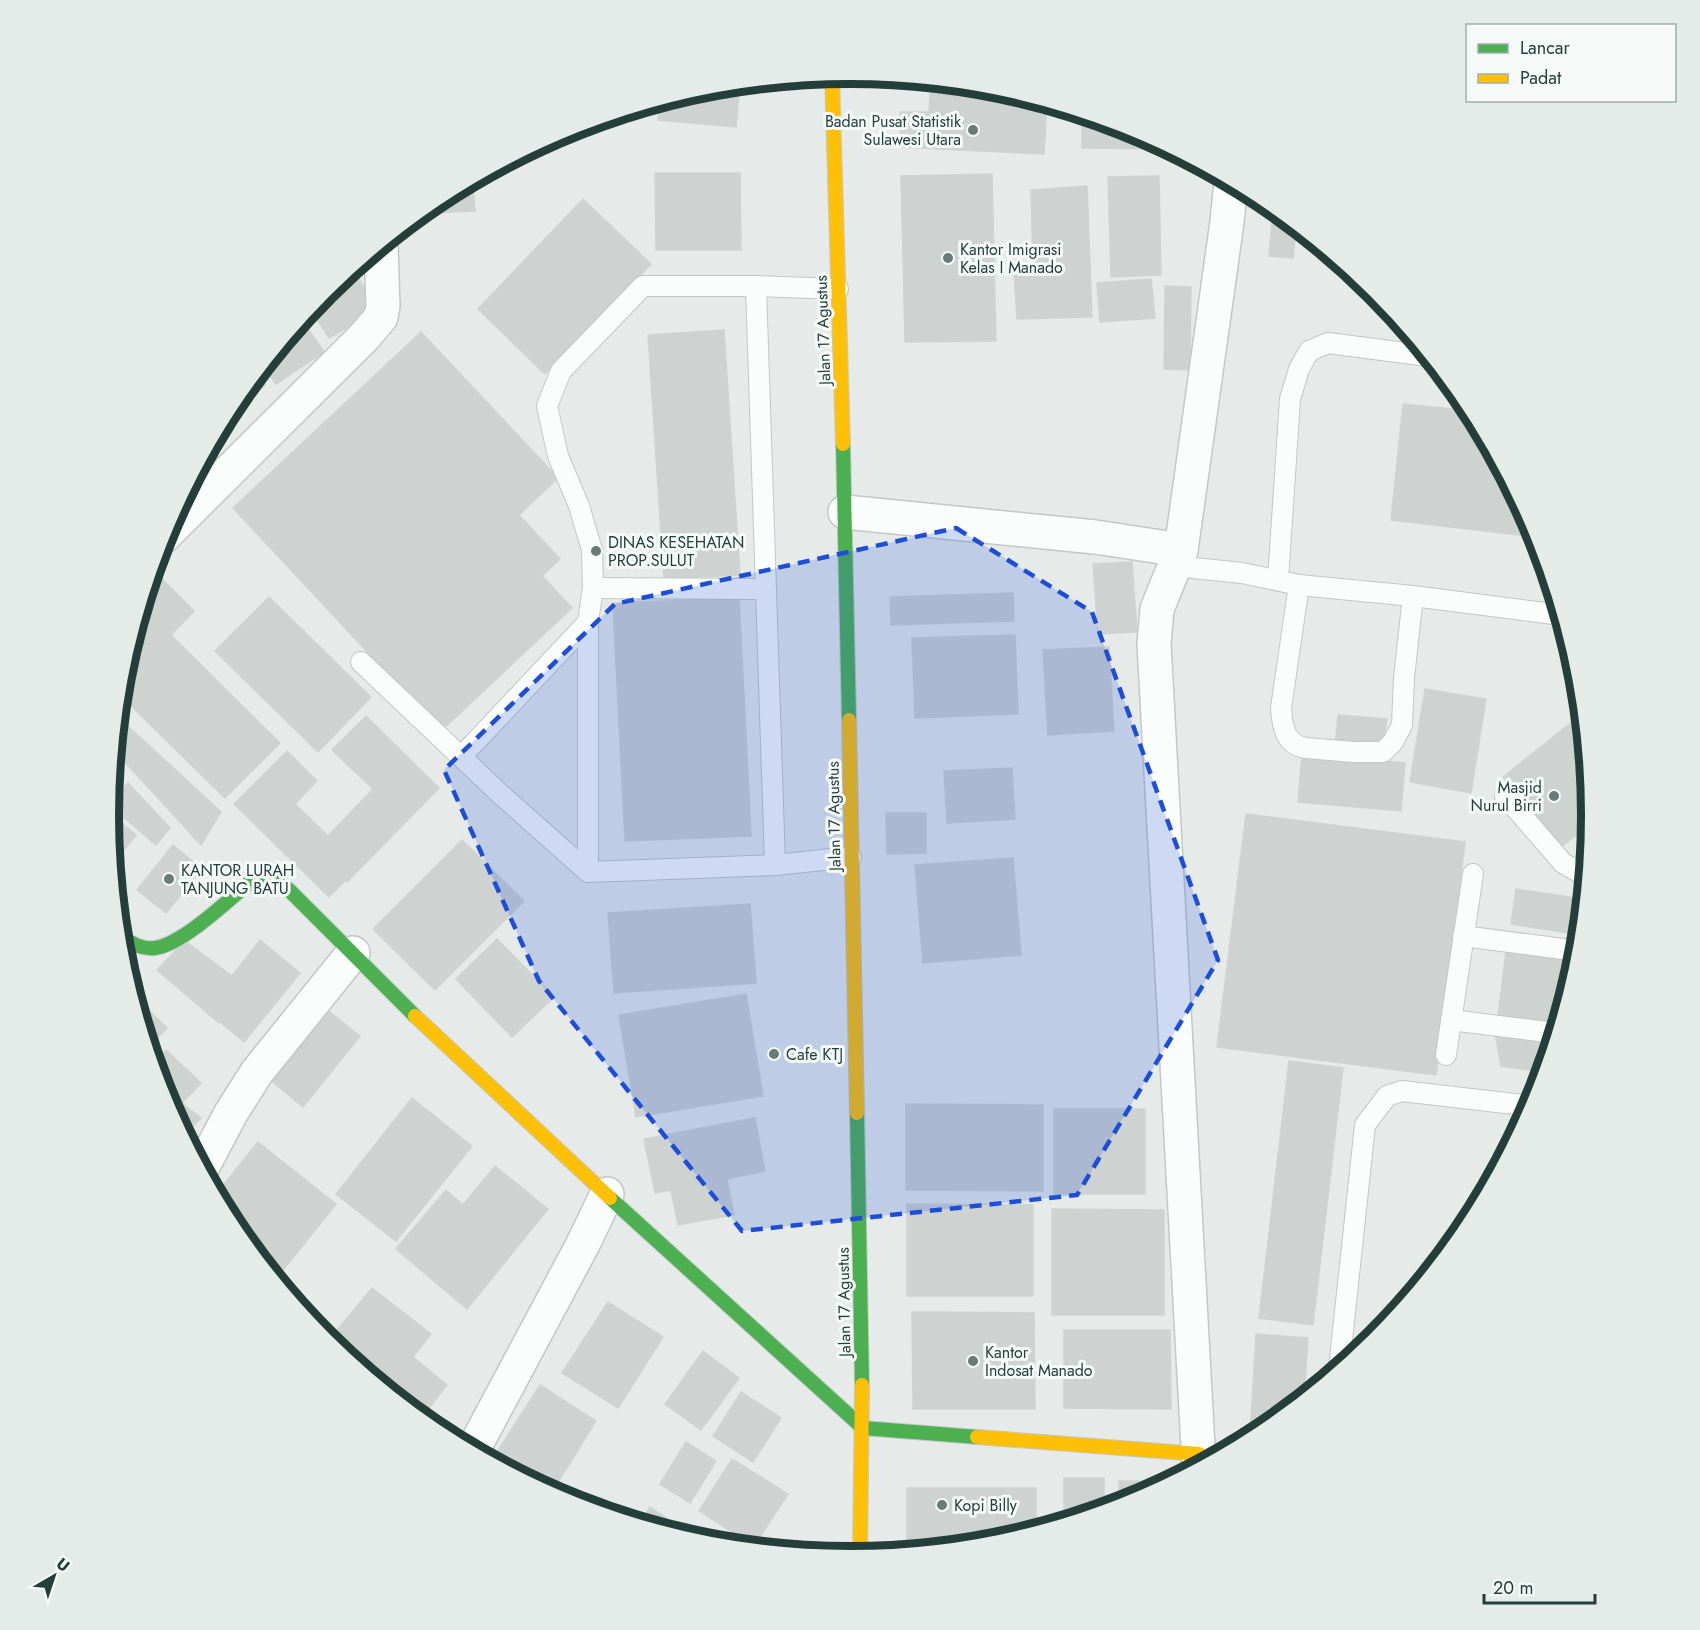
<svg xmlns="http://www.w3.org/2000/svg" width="1700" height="1630" font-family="Jost,sans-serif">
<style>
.building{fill:#ced2d1;stroke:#cfd4d2;stroke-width:1.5}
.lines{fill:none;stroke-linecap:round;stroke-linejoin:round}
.lane-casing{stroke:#c3c8c6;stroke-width:22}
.street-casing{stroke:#c3c8c6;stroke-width:36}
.fast-casing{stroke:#c2c9c6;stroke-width:16}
.slow-casing{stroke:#c2c9c6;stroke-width:16}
.lane{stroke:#fbfcfc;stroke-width:20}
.street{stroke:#fbfcfc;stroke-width:33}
.fast{stroke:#4caf50;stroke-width:14}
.slow{stroke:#ffc107;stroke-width:14}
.marked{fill:#1d4ed8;fill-opacity:0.2;stroke:#1d4ed8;stroke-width:4.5;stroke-dasharray:12 8;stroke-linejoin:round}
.poi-dot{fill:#687b77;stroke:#f5faf8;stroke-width:2}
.labels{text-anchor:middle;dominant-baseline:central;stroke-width:6;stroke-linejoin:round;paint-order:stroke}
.poi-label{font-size:16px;fill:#243f39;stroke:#f5faf8;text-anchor:start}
.street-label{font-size:16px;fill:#243f39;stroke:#f5faf8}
.rim{fill:none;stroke:#243f39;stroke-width:8}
</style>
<rect width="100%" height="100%" fill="#e6ebe9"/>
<!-- building -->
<g class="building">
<path d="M 931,82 L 995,88 L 1047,104 L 1044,154 L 900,147 L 900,112 L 929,112 Z"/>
<path d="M 740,84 L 736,127 L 658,120 L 660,102 L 706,88 Z"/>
<path d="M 1082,114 L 1134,130 L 1169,149 L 1082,148 Z"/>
<path d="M 655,173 L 740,173 L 741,250 L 656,250 Z"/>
<path d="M 992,174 L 996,341 L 905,342 L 901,176 Z"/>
<path d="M 1159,176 L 1161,275 L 1111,277 L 1108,177 Z"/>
<path d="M 473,180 L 475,211 L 419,214 L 438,198 Z"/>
<path d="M 1087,186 L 1092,317 L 1017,319 L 1014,270 L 1033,266 L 1031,190 Z"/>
<path d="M 583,199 L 651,264 L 545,374 L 478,309 Z"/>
<path d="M 1273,208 L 1296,227 L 1293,258 L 1269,256 Z"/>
<path d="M 353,268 L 377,310 L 329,338 L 311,309 L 326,290 Z"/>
<path d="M 1151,279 L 1155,318 L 1100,322 L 1097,283 Z"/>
<path d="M 1165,286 L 1191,287 L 1190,370 L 1164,369 Z"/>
<path d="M 302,320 L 324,352 L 276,384 L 263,367 Z"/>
<path d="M 724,330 L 740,575 L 664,579 L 648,335 Z"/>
<path d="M 421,332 L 558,478 L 519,515 L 560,559 L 542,576 L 572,608 L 441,731 L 233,508 Z"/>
<path d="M 257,375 L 265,385 L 247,400 L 242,393 Z"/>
<path d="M 1403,404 L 1471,411 L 1537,537 L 1391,520 Z"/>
<path d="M 1132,562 L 1137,632 L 1098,634 L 1093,564 Z"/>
<path d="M 153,570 L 194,611 L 171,635 L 280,743 L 225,798 L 120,695 L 123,670 Z"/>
<path d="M 1013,593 L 1014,621 L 891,625 L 890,597 Z"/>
<path d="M 269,597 L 371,697 L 318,752 L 215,651 Z"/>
<path d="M 739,598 L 751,836 L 625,841 L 613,603 Z"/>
<path d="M 1015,635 L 1018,714 L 915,718 L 912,638 Z"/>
<path d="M 1109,647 L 1114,731 L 1048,735 L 1043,650 Z"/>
<path d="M 1425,689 L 1486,699 L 1471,793 L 1410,782 Z"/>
<path d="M 1582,714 L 1591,823 L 1560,848 L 1503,777 Z"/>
<path d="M 1338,715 L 1387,719 L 1382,750 L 1335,748 Z"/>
<path d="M 366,716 L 439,788 L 347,882 L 346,880 L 329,897 L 234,804 L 287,751 L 317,781 L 295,804 L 328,836 L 373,789 L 332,750 Z"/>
<path d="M 118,717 L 221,812 L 201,845 L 115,751 Z"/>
<path d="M 1302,754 L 1405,763 L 1401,811 L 1298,802 Z"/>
<path d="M 1012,768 L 1015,819 L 947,823 L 944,771 Z"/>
<path d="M 128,783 L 170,828 L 156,845 L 109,805 Z"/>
<path d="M 109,813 L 136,835 L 113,863 L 109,815 Z"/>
<path d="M 886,813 L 926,813 L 926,853 L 887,854 Z"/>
<path d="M 1246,814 L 1465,842 L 1436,1075 L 1217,1047 Z"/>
<path d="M 462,840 L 524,901 L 435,990 L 373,929 Z"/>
<path d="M 173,845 L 202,869 L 166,913 L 137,890 Z"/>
<path d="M 1013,858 L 1021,955 L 923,963 L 915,865 Z"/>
<path d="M 1516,889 L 1583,899 L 1580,935 L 1511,924 Z"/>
<path d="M 750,904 L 756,983 L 614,993 L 608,913 Z"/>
<path d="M 497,939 L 554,997 L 512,1037 L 456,979 Z"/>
<path d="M 260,940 L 300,973 L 244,1042 L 220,1022 L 219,1023 L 157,970 L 185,941 L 232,976 Z"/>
<path d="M 1506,951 L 1577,959 L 1558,1024 L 1498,1016 Z"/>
<path d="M 746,994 L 763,1096 L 636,1117 L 619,1015 Z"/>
<path d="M 133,995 L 167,1028 L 149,1046 Z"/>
<path d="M 326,1009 L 360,1036 L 303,1107 L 269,1079 Z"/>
<path d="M 1495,1033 L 1553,1041 L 1543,1072 L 1501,1066 Z"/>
<path d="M 166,1050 L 201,1083 L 182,1103 L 201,1118 L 184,1135 L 165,1098 L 154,1063 Z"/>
<path d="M 1289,1061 L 1343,1068 L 1313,1325 L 1259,1318 Z"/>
<path d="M 412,1098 L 472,1146 L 396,1241 L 336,1194 Z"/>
<path d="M 906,1104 L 1043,1105 L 1043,1191 L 906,1190 Z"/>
<rect x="1054" y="1109" width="91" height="85"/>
<path d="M 755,1118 L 765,1171 L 727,1179 L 734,1215 L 678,1225 L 671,1190 L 655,1193 L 644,1139 Z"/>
<path d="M 258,1142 L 336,1204 L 276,1279 L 233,1227 L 216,1194 Z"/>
<path d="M 495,1166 L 548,1209 L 467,1309 L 396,1249 L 446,1190 L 463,1205 Z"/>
<path d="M 907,1204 L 1033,1205 L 1033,1296 L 907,1296 Z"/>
<path d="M 1052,1209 L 1164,1210 L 1164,1315 L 1052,1315 Z"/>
<path d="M 372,1288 L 431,1334 L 413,1357 L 447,1385 L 421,1418 L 328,1341 Z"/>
<path d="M 608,1302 L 663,1337 L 618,1408 L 562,1373 Z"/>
<path d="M 912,1312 L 1034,1313 L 1035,1409 L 913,1409 Z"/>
<path d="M 1064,1330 L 1170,1330 L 1171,1409 L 1064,1408 Z"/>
<path d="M 1256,1334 L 1308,1338 L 1304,1397 L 1262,1432 L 1250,1438 Z"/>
<path d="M 703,1351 L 739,1378 L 701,1430 L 665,1404 Z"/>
<path d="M 540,1385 L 596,1421 L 552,1492 L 492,1460 Z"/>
<path d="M 741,1392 L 781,1418 L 753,1462 L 713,1436 Z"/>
<path d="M 686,1442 L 716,1461 L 690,1503 L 660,1484 Z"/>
<path d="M 732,1459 L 788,1494 L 754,1546 L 699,1511 Z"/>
<path d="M 1064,1478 L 1104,1478 L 1104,1509 L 1064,1521 Z"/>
<path d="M 1119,1481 L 1169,1481 L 1133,1500 L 1119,1505 Z"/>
<path d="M 907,1488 L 1036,1488 L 1036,1530 L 994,1542 L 907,1551 Z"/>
<path d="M 650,1507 L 684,1530 L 681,1535 L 641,1523 Z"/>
</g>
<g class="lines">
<defs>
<g id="lane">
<path d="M 1175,566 L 1242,573 L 1299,585 L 1413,596 L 1561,615"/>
<path d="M 1278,580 L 1290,399 L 1299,369 L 1309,351 L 1328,343 L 1428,356"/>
<path d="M 1299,585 L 1281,708 C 1282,726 1285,745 1306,748 L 1354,752 L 1383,752 L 1393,742 L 1402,725 L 1404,678 L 1413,596"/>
<path d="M 593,588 L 766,589"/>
<path d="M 361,662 L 497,791 L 588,872 L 775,865 L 851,857"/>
<path d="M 461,757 L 588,622"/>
<path d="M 1505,796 L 1563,863 L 1580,873 L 1586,871"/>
<path d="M 775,865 L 756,286 L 838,289"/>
<path d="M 588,872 L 588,622 L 593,588 L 592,550 L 579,506 L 558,456 L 547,406 L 561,371 L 643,286 L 756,286"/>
<path d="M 1463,936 L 1578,951"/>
<path d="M 1451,1020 L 1555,1033"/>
<path d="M 1446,1055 L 1473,874"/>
<path d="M 1339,1368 L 1365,1125 L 1387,1096 L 1402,1091 L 1531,1106"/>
</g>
<g id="street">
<path d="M 845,512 L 1095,537 L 1181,550"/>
<path d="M 163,537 L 365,336 L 381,317 L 383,306 L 381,246"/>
<path d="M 202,1168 L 231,1113 L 257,1072 L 353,953"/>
<path d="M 473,1450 L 583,1244 L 607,1194"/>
<path d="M 1199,1465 L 1154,644 L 1157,609 L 1181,550 L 1227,222 L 1231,182"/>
</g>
<g id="fast">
<path d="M 843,444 L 849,720"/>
<path d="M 120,936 C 130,943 142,950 155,948 C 184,944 234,895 258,875 L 273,877 L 290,891 L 415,1016"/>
<path d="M 857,1113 L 862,1385"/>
<path d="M 610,1198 L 863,1428 L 977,1437"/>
</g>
<g id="slow">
<path d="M 832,75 L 843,444"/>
<path d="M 849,720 L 857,1113"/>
<path d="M 415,1016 L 610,1198"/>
<path d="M 977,1437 L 1199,1454"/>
<path d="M 860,1556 L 862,1385"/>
</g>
</defs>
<!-- lane casing -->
<use href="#lane" class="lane-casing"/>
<!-- street casing -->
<use href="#street" class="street-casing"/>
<!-- fast casing -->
<use href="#fast" class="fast-casing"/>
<!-- slow casing -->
<use href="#slow" class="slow-casing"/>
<!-- lane -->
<use href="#lane" class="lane"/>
<!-- street -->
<use href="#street" class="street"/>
<!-- fast -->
<use href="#fast" class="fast"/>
<!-- slow -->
<use href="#slow" class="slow"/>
</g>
<!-- marked area -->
<path class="marked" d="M 956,528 L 1092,612 L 1218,960 L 1077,1195 L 742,1231 L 539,981 L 444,770 L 615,604 Z"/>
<!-- markers -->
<g class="poi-dot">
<circle cx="973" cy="130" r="6"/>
<circle cx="948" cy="258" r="6"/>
<circle cx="596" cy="551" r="6"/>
<circle cx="1554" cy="796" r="6"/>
<circle cx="169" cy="879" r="6"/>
<circle cx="774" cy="1054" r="6"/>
<circle cx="973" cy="1361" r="6"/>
<circle cx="942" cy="1505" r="6"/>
</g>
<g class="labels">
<!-- poi labels -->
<g class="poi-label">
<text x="961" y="121" text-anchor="end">Badan Pusat Statistik<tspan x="961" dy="18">Sulawesi Utara</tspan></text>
<text x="960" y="249">Kantor Imigrasi<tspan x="960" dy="18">Kelas I Manado</tspan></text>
<text x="608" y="542">DINAS KESEHATAN<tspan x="608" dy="18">PROP.SULUT</tspan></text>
<text x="1542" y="787" text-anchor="end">Masjid<tspan x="1542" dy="18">Nurul Birri</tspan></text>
<text x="181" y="870">KANTOR LURAH<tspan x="181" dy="18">TANJUNG BATU</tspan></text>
<text x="786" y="1054">Cafe KTJ</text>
<text x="985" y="1352">Kantor<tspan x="985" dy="18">Indosat Manado</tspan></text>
<text x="954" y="1505">Kopi Billy</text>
</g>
<!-- street labels -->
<g class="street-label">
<text transform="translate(823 330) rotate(-92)">Jalan 17 Agustus</text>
<text transform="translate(834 816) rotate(-91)">Jalan 17 Agustus</text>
<text transform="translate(844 1302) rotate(-91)">Jalan 17 Agustus</text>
</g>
</g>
<!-- crop -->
<path d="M0 0H1700V1630H0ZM119 815a731 731 0 1 1 1462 0a731 731 0 1 1-1462 0Z" fill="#e4ebe9" fill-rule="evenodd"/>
<path class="rim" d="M119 815a731 731 0 1 1 1462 0a731 731 0 1 1-1462 0Z"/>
<!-- legend -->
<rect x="1466" y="24" width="210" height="78" fill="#f5faf8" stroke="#a1afac" stroke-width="1.5"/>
<rect x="1478" y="44" width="30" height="9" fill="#4caf50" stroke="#a1afac" stroke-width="1.5"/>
<text x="1520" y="54" font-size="18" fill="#243f39">Lancar</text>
<rect x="1478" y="74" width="30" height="9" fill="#ffc107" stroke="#a1afac" stroke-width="1.5"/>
<text x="1520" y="84" font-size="18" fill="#243f39">Padat</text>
<!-- north arrow -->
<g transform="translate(54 1576) rotate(39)" stroke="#f5faf8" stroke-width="4.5" paint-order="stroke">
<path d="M0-4.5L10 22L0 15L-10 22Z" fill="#243f39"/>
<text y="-9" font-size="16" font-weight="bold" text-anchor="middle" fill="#243f39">U</text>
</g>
<!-- scale -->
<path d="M1484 1594v9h111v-9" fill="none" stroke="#243f39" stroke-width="3"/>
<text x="1493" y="1594" font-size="18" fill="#243f39" stroke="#f5faf8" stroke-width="4.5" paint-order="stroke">20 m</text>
</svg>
